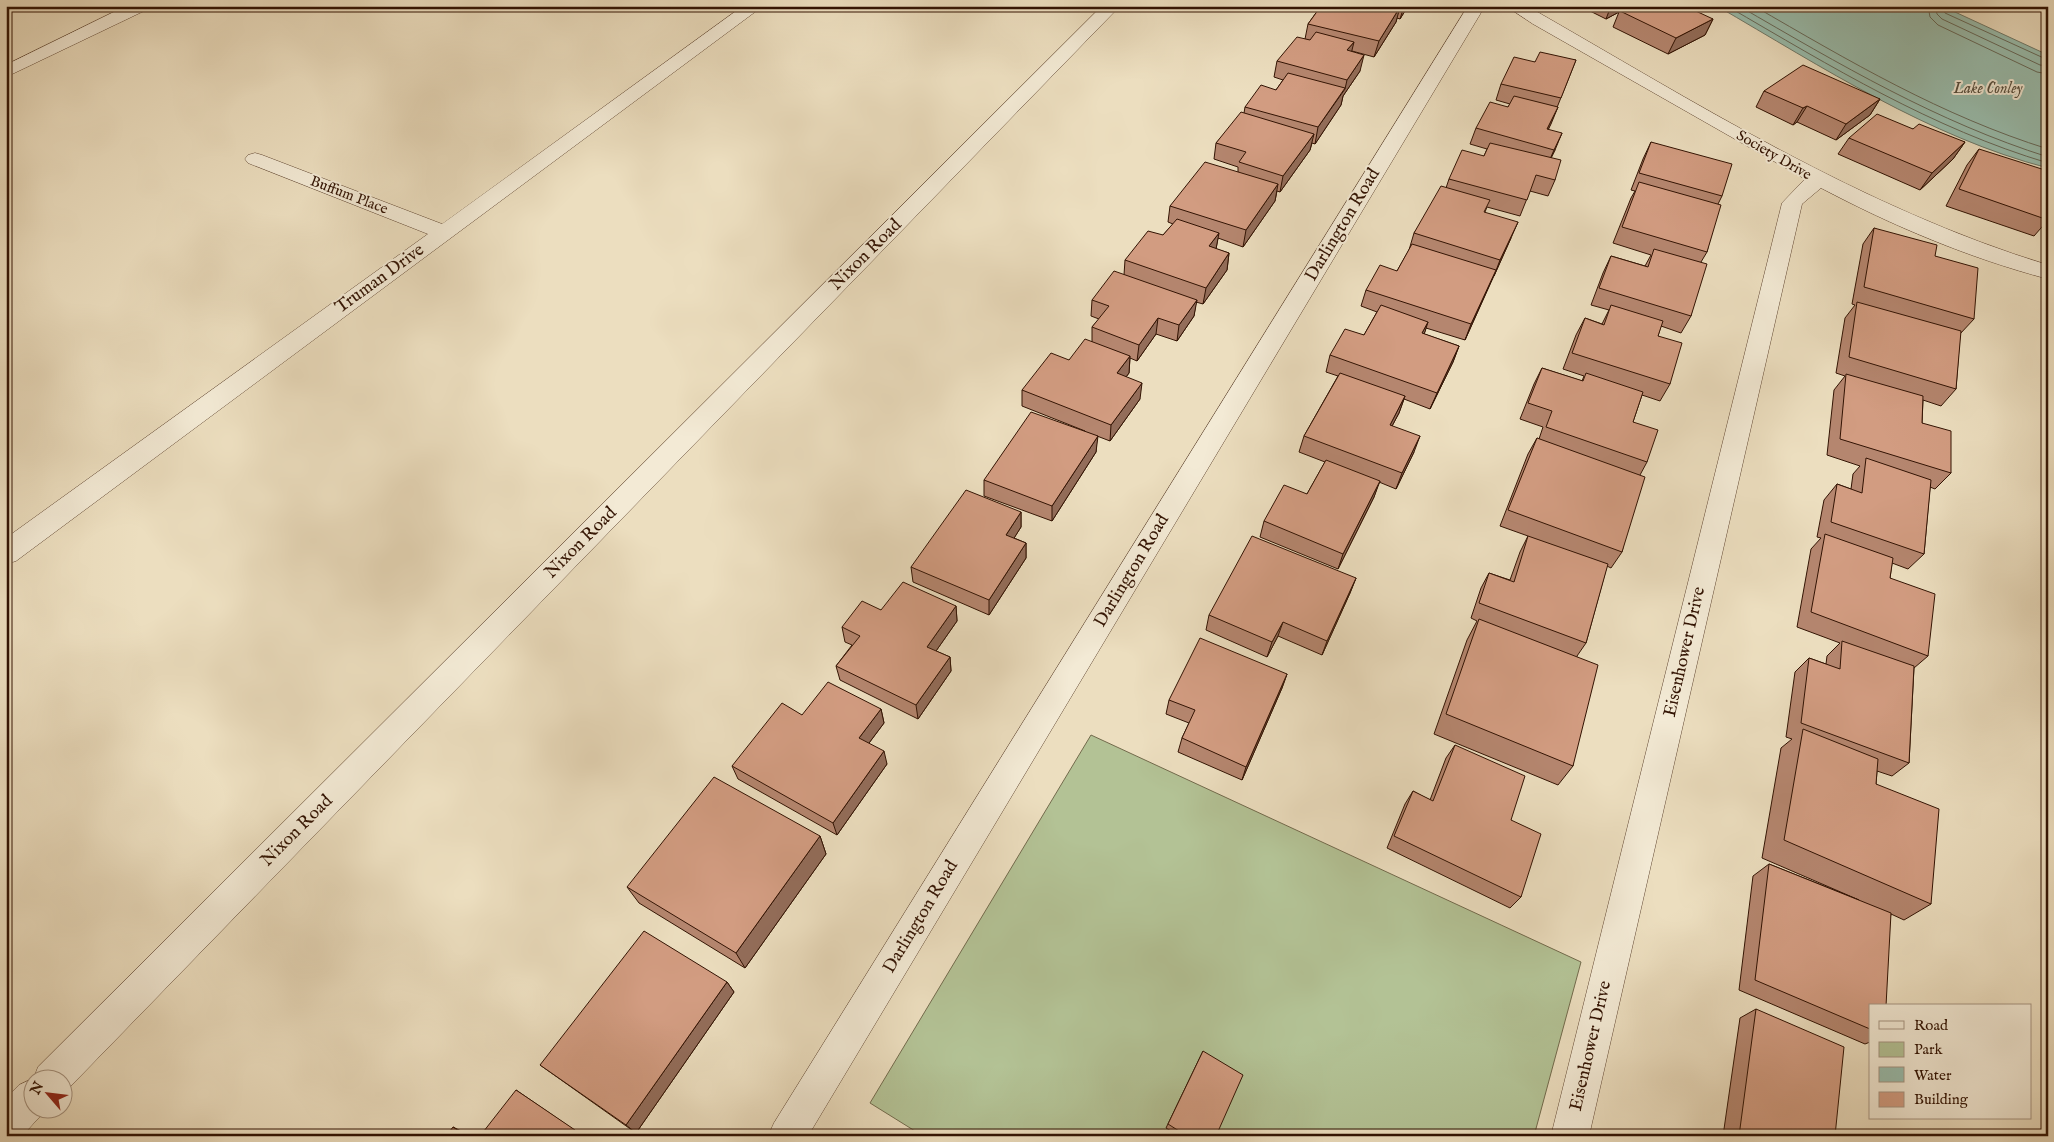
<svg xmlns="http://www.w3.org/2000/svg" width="2054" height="1142" font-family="'IM FELL English',serif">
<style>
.green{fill:#b3c295;stroke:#726a4c}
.water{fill:#99bdad;stroke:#707969}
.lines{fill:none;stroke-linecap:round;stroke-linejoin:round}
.shore{stroke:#666858;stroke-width:1}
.minor-casing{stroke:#604632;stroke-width:1}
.tertiary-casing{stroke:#604632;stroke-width:1}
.minor{fill:#f3ead5;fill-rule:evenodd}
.tertiary{fill:#f3ead5;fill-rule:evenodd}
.wall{fill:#b5866f;stroke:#321303}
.shaded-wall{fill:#936d5a;stroke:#321303}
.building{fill:#d29c81;stroke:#321303}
.labels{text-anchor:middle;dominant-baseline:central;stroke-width:4;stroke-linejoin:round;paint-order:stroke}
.far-street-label{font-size:15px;fill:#321303;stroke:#f3ead5}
.far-water-label{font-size:16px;font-style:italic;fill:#564e3e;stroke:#f3ead5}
.street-label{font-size:18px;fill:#321303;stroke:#f3ead5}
</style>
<rect width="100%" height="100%" fill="#ecdebf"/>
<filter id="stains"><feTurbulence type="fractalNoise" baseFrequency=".004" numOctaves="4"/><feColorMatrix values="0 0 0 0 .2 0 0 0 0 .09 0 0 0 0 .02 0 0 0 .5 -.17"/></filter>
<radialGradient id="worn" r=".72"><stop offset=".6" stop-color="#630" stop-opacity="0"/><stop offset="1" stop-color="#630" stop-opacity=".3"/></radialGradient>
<!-- green -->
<path class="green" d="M 1091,735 L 1581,962 L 1534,1136 L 923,1136 L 870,1103 Z"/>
<!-- water -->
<path class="water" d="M 1717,6 L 1942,6 L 2048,55 L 2048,168 C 1929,137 1822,67 1717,6 Z"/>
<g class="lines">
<!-- shore -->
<g class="shore">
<path d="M 1727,6 C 1832,67 1931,128 2048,163"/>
<path d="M 1739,6 C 1839,64 1937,122 2048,157"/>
<path d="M 1754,6 C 1849,61 1942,116 2048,149"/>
<path d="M 1928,6 L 1930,17 L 1938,25 L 2037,72 L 2048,74"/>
<path d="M 1935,6 L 1937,14 L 1942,19 L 2040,65 L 2048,66"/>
<path d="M 1942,6 L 1945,13 L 2048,60"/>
</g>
<defs>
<g id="minor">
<path d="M 126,6 L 148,6 L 146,10 L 6,77 L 6,65 Z"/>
<path d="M 743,6 L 763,6 L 16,561 L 6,564 L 6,538 L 428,234 L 248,163 L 245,159 L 248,155 L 255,153 L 262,155 L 442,224 Z"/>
<path d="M 1102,6 L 1120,6 L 64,1093 L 62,1080 L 33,1080 L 38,1067 Z"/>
<path d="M 1506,6 L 1527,6 C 1695,102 1861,208 2048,265 L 2048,279 C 1969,258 1893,226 1821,188 L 1802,204 L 1589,1136 L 1551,1136 L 1782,203 L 1805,179 L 1533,24 Z"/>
<path d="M 32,1079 L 32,1110 L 45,1111 L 22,1136 L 6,1136 L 6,1098 L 19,1085 Z"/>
</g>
<path id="tertiary" d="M 1468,6 L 1485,6 L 808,1136 L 768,1136 L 774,1123 Z"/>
</defs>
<!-- minor casing -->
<use href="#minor" class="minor-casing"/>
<!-- tertiary casing -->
<use href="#tertiary" class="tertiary-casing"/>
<!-- minor -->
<use href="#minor" class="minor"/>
<!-- tertiary -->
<use href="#tertiary" class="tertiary"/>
</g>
<!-- wall -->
<g class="wall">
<path d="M 1321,6 L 1408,6 L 1400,19 L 1397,18 L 1396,22 L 1374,57 L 1352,51 L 1360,71 L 1343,96 L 1341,105 L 1315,144 L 1312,143 L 1310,150 L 1280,192 L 1277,191 L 1275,201 L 1243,247 L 1218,238 L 1216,249 L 1229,253 L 1227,270 L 1203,304 L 1196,302 L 1194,316 L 1177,341 L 1156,334 L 1137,361 L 1130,358 L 1129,373 L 1126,377 L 1140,399 L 1110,441 L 1097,436 L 1096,452 L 1052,521 L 984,496 L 984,480 L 1085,431 L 1022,406 L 1022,390 L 1069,360 L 1092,342 L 1092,327 L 1099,319 L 1091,316 L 1092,300 L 1124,275 L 1125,260 L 1163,235 L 1173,224 L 1168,222 L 1170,206 L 1238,172 L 1238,167 L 1214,159 L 1216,143 L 1244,113 L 1245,107 L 1276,90 L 1283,80 L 1274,77 L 1277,61 L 1305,39 L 1308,24 Z"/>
<path d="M 1580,6 L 1665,6 L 1673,10 L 1713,19 L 1705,35 L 1668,54 L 1613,27 L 1619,12 L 1606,19 Z"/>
<path d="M 1576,60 L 1548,130 L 1555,150 L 1551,158 L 1555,180 L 1548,196 L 1530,191 L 1520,216 L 1487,207 L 1485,212 L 1511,238 L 1465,340 L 1426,328 L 1424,334 L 1459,346 L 1453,362 L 1430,409 L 1404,399 L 1399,413 L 1392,426 L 1414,452 L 1396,489 L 1379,482 L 1374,497 L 1338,569 L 1260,537 L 1264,521 L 1307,494 L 1325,462 L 1299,452 L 1304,436 L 1338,376 L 1326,372 L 1330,355 L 1364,335 L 1377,312 L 1361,306 L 1366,290 L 1397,271 L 1409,250 L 1414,233 L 1446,188 L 1449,179 L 1484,156 L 1487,149 L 1470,144 L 1476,128 L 1508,107 L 1510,104 L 1496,100 L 1501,84 L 1535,62 Z"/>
<path d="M 1764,91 L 1880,99 L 1870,115 L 1836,140 L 1797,122 L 1793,125 L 1756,107 Z"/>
<path d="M 1913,129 L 1965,142 L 1953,159 L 1920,190 L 1838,154 L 1849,138 Z"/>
<path d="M 1651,142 L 1722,196 L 1718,204 L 1707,252 L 1701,262 L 1691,316 L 1681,333 L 1661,326 L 1658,336 L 1670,384 L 1660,401 L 1642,395 L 1633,422 L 1647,462 L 1640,475 L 1622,552 L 1611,568 L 1607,566 L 1586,643 L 1577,656 L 1573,766 L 1558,785 L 1434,734 L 1467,640 L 1477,621 L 1471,618 L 1481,588 L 1489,573 L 1510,580 L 1520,552 L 1528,536 L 1500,526 L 1528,454 L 1537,438 L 1539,439 L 1543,427 L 1520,419 L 1534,384 L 1542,368 L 1582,381 L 1584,376 L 1563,369 L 1576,335 L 1585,318 L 1602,324 L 1609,310 L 1591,305 L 1603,273 L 1611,256 L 1645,266 L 1651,255 L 1613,243 L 1631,198 L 1635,191 L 1631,190 L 1643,159 Z"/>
<path d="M 1979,149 L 2048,220 L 2034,236 L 1946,206 L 1967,165 Z"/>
<path d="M 1874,228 L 1935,256 L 1974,319 L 1960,334 L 1956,389 L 1941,406 L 1923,400 L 1922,423 L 1951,473 L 1935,489 L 1930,487 L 1924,554 L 1908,569 L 1892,563 L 1890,578 L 1928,656 L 1914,668 L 1909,763 L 1892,776 L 1877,771 L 1876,784 L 1931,904 L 1904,920 L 1891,914 L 1870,1006 L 1870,1042 L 1865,1044 L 1739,990 L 1753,876 L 1769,864 L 1859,900 L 1762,858 L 1781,748 L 1792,739 L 1786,737 L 1795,672 L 1809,658 L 1826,664 L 1827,656 L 1840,643 L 1797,627 L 1811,549 L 1821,538 L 1817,537 L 1824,500 L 1837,484 L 1851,489 L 1853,474 L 1860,466 L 1827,455 L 1834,390 L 1845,376 L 1836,373 L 1845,318 L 1855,305 L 1852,304 L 1863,244 Z"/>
<path d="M 2048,308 L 2048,333 L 2046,310 Z"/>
<path d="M 1021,512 L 1021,527 L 1014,538 L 1026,543 L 1026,558 L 989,615 L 913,582 L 911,567 Z"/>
<path d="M 1356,578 L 1350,593 L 1322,655 L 1278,636 L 1267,657 L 1206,630 L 1209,615 Z"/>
<path d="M 956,606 L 957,621 L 936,651 L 950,657 L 951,671 L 918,719 L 840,680 L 836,666 L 852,645 L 845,642 L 842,627 L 881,610 Z"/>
<path d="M 1287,674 L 1282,688 L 1242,780 L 1178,752 L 1182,738 L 1189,723 L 1166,714 L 1169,700 Z"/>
<path d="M 881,709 L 884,723 L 869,743 L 887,764 L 837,835 L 738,779 L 732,766 L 802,715 Z"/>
<path d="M 1455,745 L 1511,820 L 1521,897 L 1510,908 L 1387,848 L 1405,804 L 1413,791 L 1430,800 L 1446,758 Z"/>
<path d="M 820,836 L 826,854 L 745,968 L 639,903 L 627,887 Z"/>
<path d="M 727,982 L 734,992 L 636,1133 L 540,1065 Z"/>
<path d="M 1756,1009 L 1835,1136 L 1723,1136 L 1740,1018 Z"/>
<path d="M 1203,1051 L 1216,1136 L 1179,1136 L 1166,1128 Z"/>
</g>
<!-- shaded-wall -->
<g class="shaded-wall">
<path d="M 1404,6 L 1408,6 L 1400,19 Z"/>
<path d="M 1611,6 L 1632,6 L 1620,11 L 1619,12 L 1606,19 Z"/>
<path d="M 1400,7 L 1396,22 L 1374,57 L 1379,41 Z"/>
<path d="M 1713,19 L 1705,35 L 1668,54 L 1676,38 Z"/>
<path d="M 1354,42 L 1350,58 L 1347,50 Z"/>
<path d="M 1364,55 L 1360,71 L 1343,96 L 1341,105 L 1315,144 L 1318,127 L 1345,89 L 1347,80 Z"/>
<path d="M 1880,99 L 1870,115 L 1836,140 L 1846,124 Z"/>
<path d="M 1807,106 L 1797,122 L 1793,125 L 1803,108 Z"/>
<path d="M 1558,107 L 1551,124 L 1540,146 L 1547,129 Z"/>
<path d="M 1562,133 L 1555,150 L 1547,166 L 1554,150 Z"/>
<path d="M 1314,134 L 1310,150 L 1280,192 L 1283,176 Z"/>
<path d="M 1965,142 L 1953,159 L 1920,190 L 1932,173 Z"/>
<path d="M 1278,184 L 1275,201 L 1243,247 L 1246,230 Z"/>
<path d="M 1518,222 L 1511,238 L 1494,276 L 1500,260 Z"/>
<path d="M 1219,233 L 1216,249 L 1209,246 Z"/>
<path d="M 1229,253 L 1227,270 L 1203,304 L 1206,288 Z"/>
<path d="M 1496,270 L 1489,286 L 1465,340 L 1471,324 Z"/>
<path d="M 1197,300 L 1194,316 L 1177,341 L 1179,325 Z"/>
<path d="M 1158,318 L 1156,334 L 1137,361 L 1139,345 Z"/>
<path d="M 1428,322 L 1423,338 L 1422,333 Z"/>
<path d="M 1459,346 L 1453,362 L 1430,409 L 1437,393 Z"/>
<path d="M 1130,356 L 1129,373 L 1116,390 L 1117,373 Z"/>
<path d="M 1142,383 L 1140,399 L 1110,441 L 1111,425 Z"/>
<path d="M 1405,396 L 1399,413 L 1384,441 L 1390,425 Z"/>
<path d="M 1098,436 L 1096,452 L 1052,521 L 1052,506 Z"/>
<path d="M 1420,436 L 1414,452 L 1396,489 L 1402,473 Z"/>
<path d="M 1380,481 L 1374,497 L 1338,569 L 1343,554 Z"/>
<path d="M 1021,512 L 1021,527 L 1006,551 L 1006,535 Z"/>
<path d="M 1026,543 L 1026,558 L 989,615 L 989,600 Z"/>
<path d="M 1356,578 L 1350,593 L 1322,655 L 1327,641 Z"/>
<path d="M 956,606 L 957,621 L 929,661 L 927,647 Z"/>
<path d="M 1283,622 L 1278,636 L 1267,657 L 1272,642 Z"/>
<path d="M 950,657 L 951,671 L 918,719 L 916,705 Z"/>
<path d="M 1287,674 L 1282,688 L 1242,780 L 1246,767 Z"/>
<path d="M 881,709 L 884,723 L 863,751 L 859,738 Z"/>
<path d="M 884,751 L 887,764 L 837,835 L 833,823 Z"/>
<path d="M 820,836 L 826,854 L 745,968 L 736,953 Z"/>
<path d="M 727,982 L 734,992 L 636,1133 L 626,1125 Z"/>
<path d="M 516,1090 L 583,1136 L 571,1136 Z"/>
<path d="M 453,1127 L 467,1134 L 469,1136 L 466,1136 Z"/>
</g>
<!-- building -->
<g class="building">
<path d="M 1321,6 L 1398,6 L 1400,7 L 1379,41 L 1308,24 Z"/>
<path d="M 1629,6 L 1665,6 L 1673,10 L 1680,6 L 1685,6 L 1713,19 L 1676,38 L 1620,11 Z"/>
<path d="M 1316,32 L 1354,42 L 1347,50 L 1364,55 L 1347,80 L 1277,61 L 1297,37 L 1310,40 Z"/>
<path d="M 1540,52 L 1576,60 L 1561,98 L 1501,84 L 1514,57 L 1535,62 Z"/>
<path d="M 1803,65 L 1880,99 L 1846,124 L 1807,106 L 1803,108 L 1764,91 Z"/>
<path d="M 1288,73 L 1345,88 L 1318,127 L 1245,107 L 1261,85 L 1276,90 Z"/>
<path d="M 1514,96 L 1558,107 L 1547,129 L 1562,133 L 1554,150 L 1476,128 L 1490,102 L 1508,107 Z"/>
<path d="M 1241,112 L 1314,134 L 1283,176 L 1239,162 L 1246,152 L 1216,143 Z"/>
<path d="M 1877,114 L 1913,129 L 1919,124 L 1965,142 L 1932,173 L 1849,138 Z"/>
<path d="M 1651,142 L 1732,164 L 1722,196 L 1639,173 Z"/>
<path d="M 1490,143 L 1561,160 L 1555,180 L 1536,175 L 1527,200 L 1449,179 L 1462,150 L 1484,156 Z"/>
<path d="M 1979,149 L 2048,171 L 2048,220 L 1959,189 Z"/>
<path d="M 1205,162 L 1278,184 L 1246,230 L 1170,206 Z"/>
<path d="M 1639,182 L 1721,205 L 1707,252 L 1622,227 Z"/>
<path d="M 1441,186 L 1490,200 L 1484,212 L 1518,222 L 1500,260 L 1414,233 Z"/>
<path d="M 1177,219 L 1219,233 L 1209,246 L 1229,253 L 1206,288 L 1125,260 L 1148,231 L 1163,235 Z"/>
<path d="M 1874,228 L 1937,245 L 1935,256 L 1978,268 L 1974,319 L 1864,287 Z"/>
<path d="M 1412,244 L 1496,270 L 1471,324 L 1366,290 L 1380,265 L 1397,271 Z"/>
<path d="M 1654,249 L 1707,264 L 1691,316 L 1599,288 L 1611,256 L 1648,267 Z"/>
<path d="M 1114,271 L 1197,300 L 1179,325 L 1158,318 L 1139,345 L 1092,327 L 1109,306 L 1092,300 Z"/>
<path d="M 1857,302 L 1961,331 L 1956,389 L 1849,357 Z"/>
<path d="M 1381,305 L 1428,322 L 1422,333 L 1459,346 L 1437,393 L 1330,355 L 1345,329 L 1364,335 Z"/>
<path d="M 1611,305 L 1663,321 L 1658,336 L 1682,343 L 1670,384 L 1572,353 L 1585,318 L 1604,325 Z"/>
<path d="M 1085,339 L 1130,356 L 1117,373 L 1142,383 L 1111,425 L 1022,390 L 1051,353 L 1069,360 Z"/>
<path d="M 1542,368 L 1583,381 L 1586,373 L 1643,392 L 1633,422 L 1658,430 L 1647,462 L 1546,427 L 1552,411 L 1528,403 Z"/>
<path d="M 1340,373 L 1405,396 L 1390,425 L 1420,436 L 1402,473 L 1304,436 Z"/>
<path d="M 1846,374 L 1923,396 L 1922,423 L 1951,431 L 1951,473 L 1840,439 Z"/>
<path d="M 1031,412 L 1098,436 L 1052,506 L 984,480 Z"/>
<path d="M 1537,438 L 1645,477 L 1622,552 L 1508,510 Z"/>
<path d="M 1866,458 L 1931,480 L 1924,554 L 1831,522 L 1837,484 L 1862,493 Z"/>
<path d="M 1326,460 L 1380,481 L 1343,554 L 1264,521 L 1284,485 L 1307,494 Z"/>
<path d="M 966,490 L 1021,512 L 1006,535 L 1026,543 L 989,600 L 911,567 Z"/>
<path d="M 1825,534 L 1893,558 L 1890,578 L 1935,594 L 1928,656 L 1811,612 Z"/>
<path d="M 1252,536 L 1356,578 L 1327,641 L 1283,622 L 1272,642 L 1209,615 Z"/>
<path d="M 1528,536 L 1608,564 L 1586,643 L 1479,603 L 1489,573 L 1514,582 Z"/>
<path d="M 903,582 L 956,606 L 927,647 L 950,657 L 916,705 L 836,666 L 860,636 L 842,627 L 862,601 L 881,610 Z"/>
<path d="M 1479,619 L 1598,665 L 1573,766 L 1446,714 Z"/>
<path d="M 1200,638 L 1287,674 L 1246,767 L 1182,738 L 1195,710 L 1169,700 Z"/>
<path d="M 1842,641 L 1914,666 L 1909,763 L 1801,723 L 1809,658 L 1840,669 Z"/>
<path d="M 828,682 L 881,709 L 859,738 L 884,751 L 833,823 L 732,766 L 782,703 L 802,715 Z"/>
<path d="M 1803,729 L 1878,759 L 1876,784 L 1939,809 L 1931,904 L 1784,840 Z"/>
<path d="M 1455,745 L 1525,776 L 1511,820 L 1541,834 L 1521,897 L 1394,836 L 1413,791 L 1433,801 Z"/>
<path d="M 714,777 L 820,836 L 736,953 L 627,887 Z"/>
<path d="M 1769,864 L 1891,913 L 1886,1006 L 1870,1006 L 1870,1029 L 1755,980 Z"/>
<path d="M 644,931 L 727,982 L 626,1125 L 540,1065 Z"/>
<path d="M 1756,1009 L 1844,1047 L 1835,1136 L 1739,1136 Z"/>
<path d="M 1203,1051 L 1243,1075 L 1216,1136 L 1187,1136 L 1168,1124 Z"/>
<path d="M 516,1090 L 575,1130 L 571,1136 L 480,1136 Z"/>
<path d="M 453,1127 L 466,1136 L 446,1136 Z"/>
</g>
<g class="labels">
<!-- far-street labels -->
<g class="far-street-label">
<text transform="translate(1774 155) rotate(30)">Society Drive</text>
<text transform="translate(349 195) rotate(21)">Buffum Place</text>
</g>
<!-- far-water labels -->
<g class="far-water-label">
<text x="1988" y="89">Lake Conley</text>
</g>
<!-- street labels -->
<g class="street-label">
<text transform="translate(1343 225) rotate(-59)">Darlington Road</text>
<text transform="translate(866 255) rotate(-45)">Nixon Road</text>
<text transform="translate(380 279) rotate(-36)">Truman Drive</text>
<text transform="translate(581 543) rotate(-45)">Nixon Road</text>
<text transform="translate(1132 571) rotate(-59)">Darlington Road</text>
<text transform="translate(1685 652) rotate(-77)">Eisenhower Drive</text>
<text transform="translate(297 831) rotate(-45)">Nixon Road</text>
<text transform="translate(921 917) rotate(-59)">Darlington Road</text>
<text transform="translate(1591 1046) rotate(-77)">Eisenhower Drive</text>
</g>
</g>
<!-- margin -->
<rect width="2054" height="1142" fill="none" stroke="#ecdebf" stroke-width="25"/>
<rect x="8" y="8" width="2039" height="1127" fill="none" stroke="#321303" stroke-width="2.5"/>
<rect x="12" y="12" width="2029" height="1117" fill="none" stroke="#321303"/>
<!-- legend -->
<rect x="1869" y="1004" width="162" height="115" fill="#f3ead5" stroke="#a69481"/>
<rect x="1879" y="1021" width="25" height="8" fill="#f3ead5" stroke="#a69481"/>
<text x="1914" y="1030" font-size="15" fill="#321303">Road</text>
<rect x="1879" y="1042" width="25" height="15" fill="#b3c295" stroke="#a69481"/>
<text x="1914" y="1054" font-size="15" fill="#321303">Park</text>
<rect x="1879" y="1067" width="25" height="15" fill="#99bdad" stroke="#a69481"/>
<text x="1914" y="1080" font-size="15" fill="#321303">Water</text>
<rect x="1879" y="1092" width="25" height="15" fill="#d29c81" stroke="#a69481"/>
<text x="1914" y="1104" font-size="15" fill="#321303">Building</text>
<!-- north arrow -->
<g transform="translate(48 1094) rotate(298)"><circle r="24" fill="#f3ead5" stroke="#a69481"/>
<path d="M0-4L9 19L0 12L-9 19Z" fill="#8f2418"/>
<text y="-8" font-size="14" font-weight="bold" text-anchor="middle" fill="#321303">N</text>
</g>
<rect width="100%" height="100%" filter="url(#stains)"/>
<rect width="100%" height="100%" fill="url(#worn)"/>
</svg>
